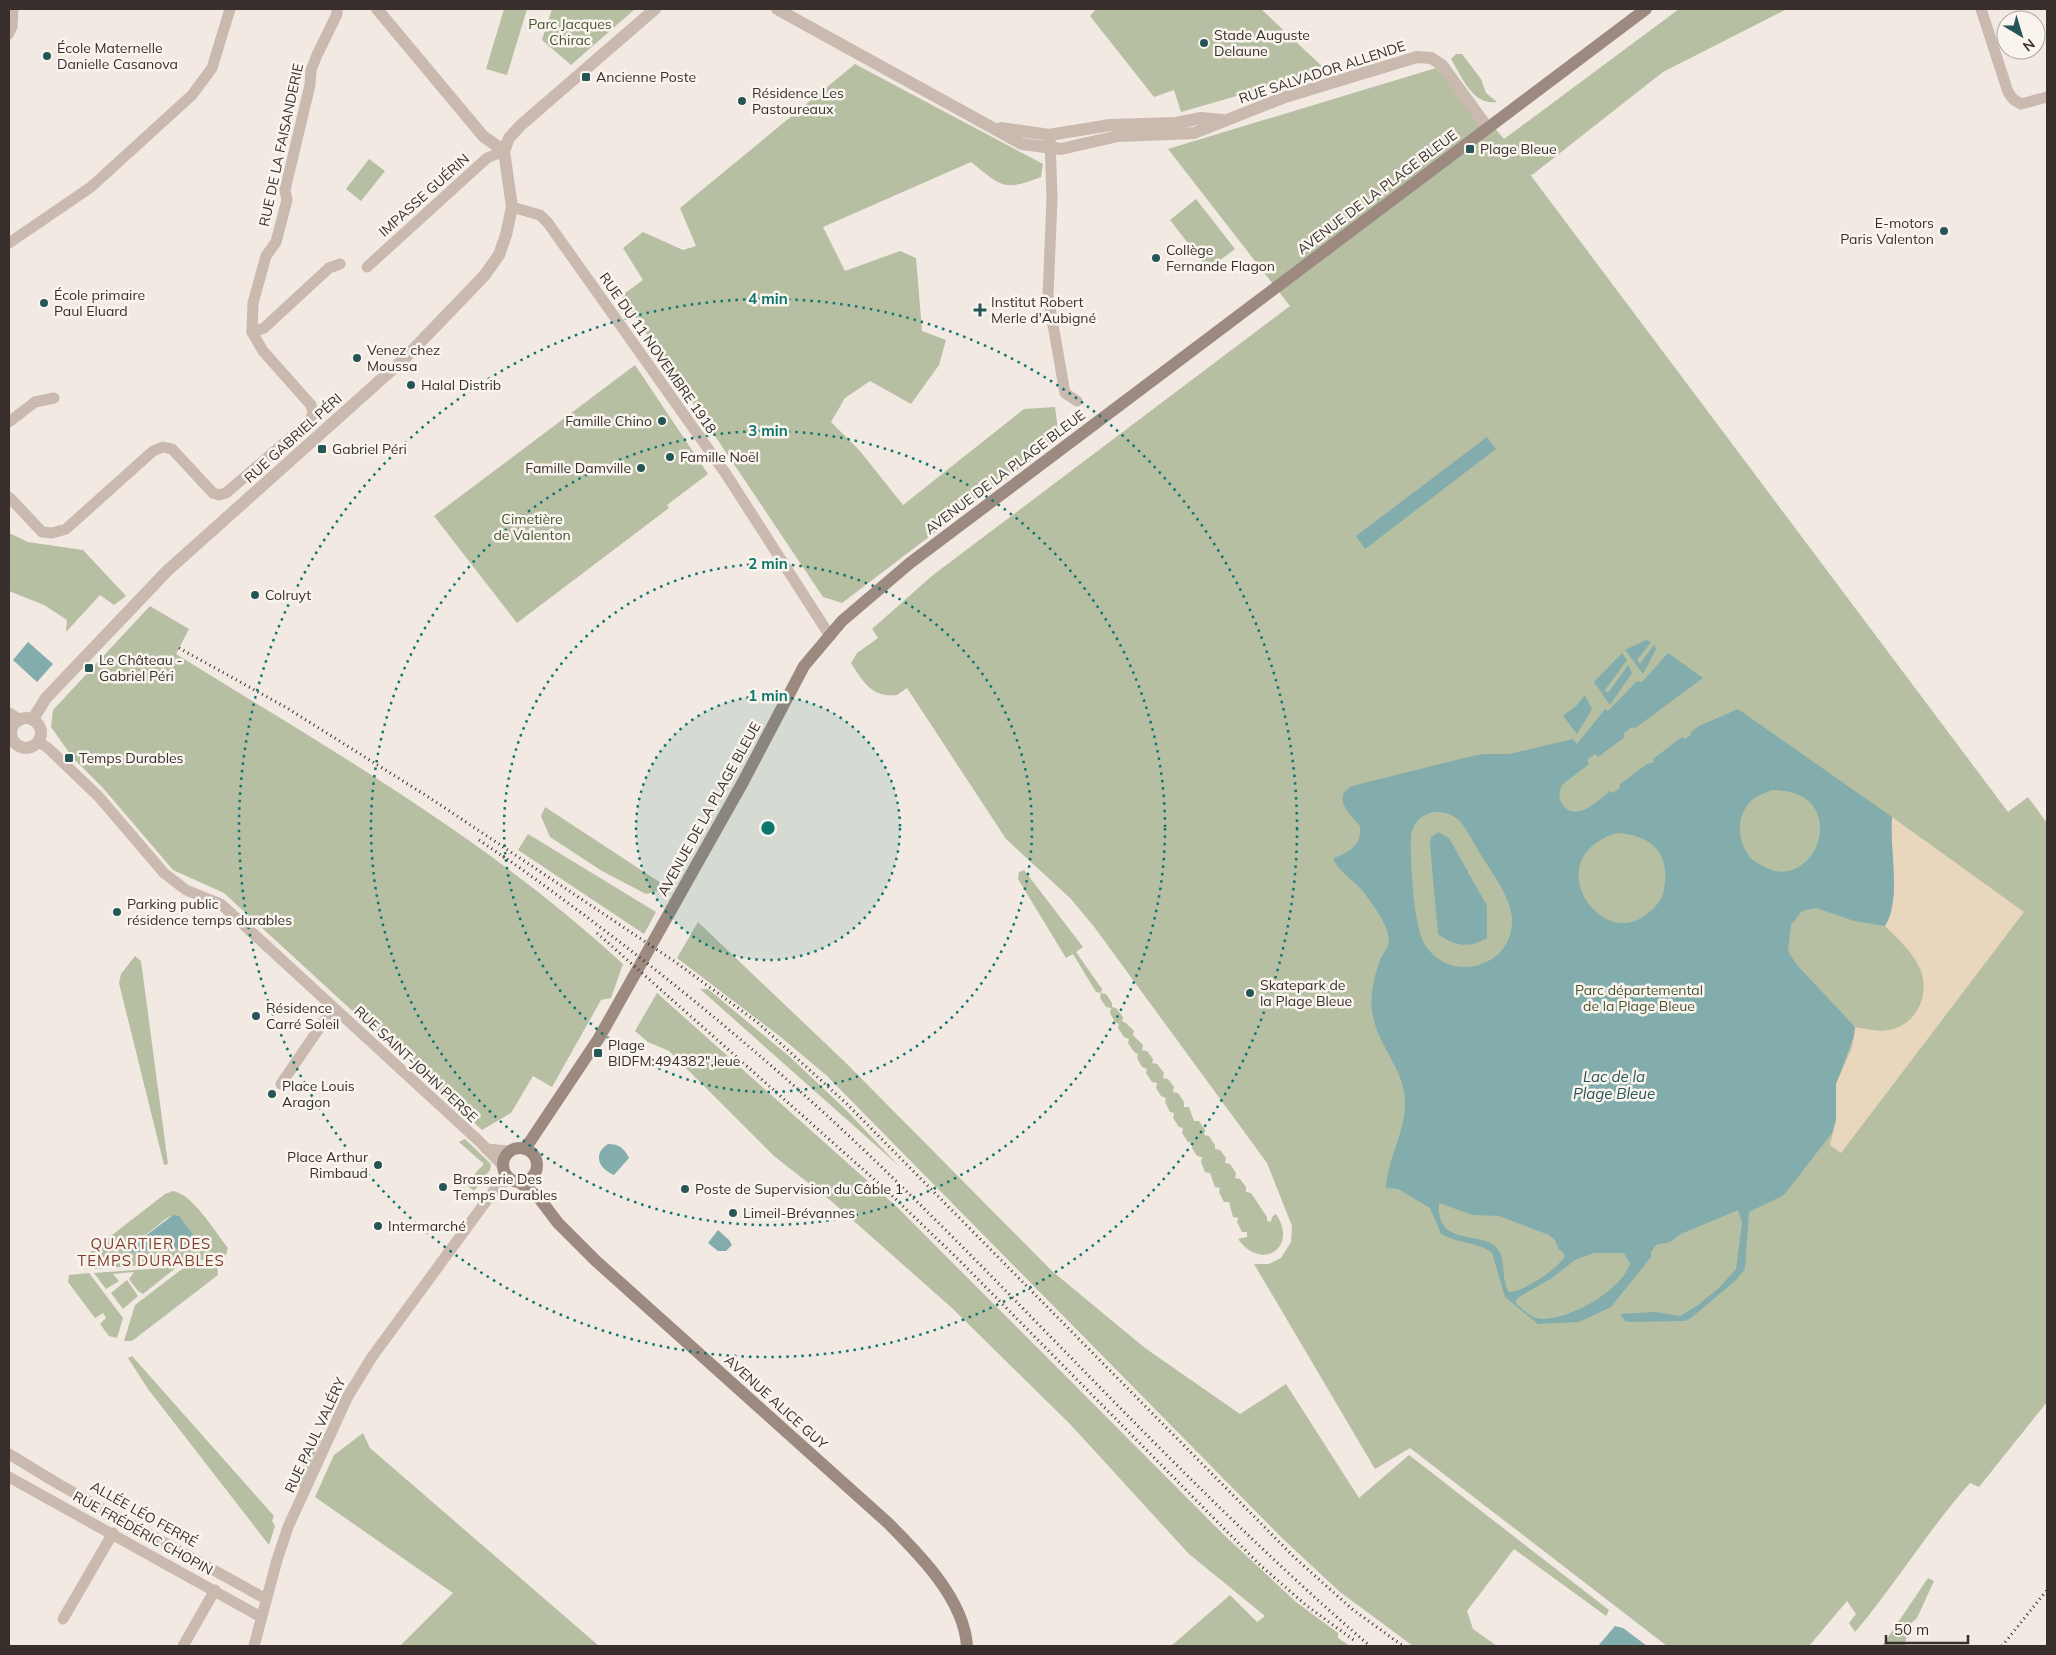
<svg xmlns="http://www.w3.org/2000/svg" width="2056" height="1655" font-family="Mulish,sans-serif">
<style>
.green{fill:#b7bfa3;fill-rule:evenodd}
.sand{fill:#e9d7bd}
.water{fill:#83acac;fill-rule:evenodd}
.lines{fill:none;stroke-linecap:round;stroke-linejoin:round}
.pedestrian{stroke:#c9b9ae;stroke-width:9}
.minor{stroke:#c9b9ae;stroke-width:11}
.tertiary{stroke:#c9b9ae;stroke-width:12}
.secondary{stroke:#9c8980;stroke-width:12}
.rail{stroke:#382f2c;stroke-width:3;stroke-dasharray:1 4;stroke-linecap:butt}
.ring{fill:none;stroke:#0f766e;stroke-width:2.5;stroke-dasharray:2.5 5}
.poi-dot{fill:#255556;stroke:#f9f4ee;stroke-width:2}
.labels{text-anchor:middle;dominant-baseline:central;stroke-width:5;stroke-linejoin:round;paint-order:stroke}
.park-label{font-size:14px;fill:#495432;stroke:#f9f4ee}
.poi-label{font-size:14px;fill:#382f2c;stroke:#f9f4ee;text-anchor:start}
.street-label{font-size:14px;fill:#382f2c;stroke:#f9f4ee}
.water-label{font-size:15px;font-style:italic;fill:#255556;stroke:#f9f4ee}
.neighbourhood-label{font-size:15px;letter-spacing:1px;fill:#7f3d2d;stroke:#f9f4ee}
.centre{fill:#0f766e;stroke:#f9f4ee;stroke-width:2.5}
.ring-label{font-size:15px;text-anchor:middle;font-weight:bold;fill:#0f766e;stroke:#f9f4ee;stroke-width:5;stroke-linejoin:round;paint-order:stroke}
</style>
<rect width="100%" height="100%" fill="#f1e9e2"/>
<!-- green -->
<g class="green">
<path d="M 504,9 L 527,9 L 507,75 L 486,69 Z"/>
<path d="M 552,9 L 635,9 L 571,65 L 542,40 Z"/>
<path d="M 1096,9 L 1261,9 L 1326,70 L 1181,112 L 1174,90 L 1154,97 L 1090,16 Z"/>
<path d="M 1679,9 L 1787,9 L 1663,72 L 1532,175 L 1530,174 L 1532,177 L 2008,812 L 2028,797 L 2047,823 L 2047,1402 L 1979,1487 L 1970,1483 C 1928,1530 1896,1584 1855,1632 L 1849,1623 L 1856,1614 L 1847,1601 L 1809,1646 L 1667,1646 L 1410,1448 L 1375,1469 L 1254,1264 L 1269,1264 L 1281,1258 L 1291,1242 L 1292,1226 L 1267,1163 L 1095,928 L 1071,899 L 1006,839 L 907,688 L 897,695 C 871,698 863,681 851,663 L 857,653 L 878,638 L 872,629 L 933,575 L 1290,306 L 1168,149 L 1436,68 L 1475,105 L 1504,139 Z"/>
<path d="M 1456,54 L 1462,54 L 1481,79 L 1486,93 L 1497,102 C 1473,106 1462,77 1451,59 Z"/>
<path d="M 855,64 L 1043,164 L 1041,177 C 1003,192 1001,186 971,162 L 823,227 L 845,271 L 900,251 L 916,258 L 922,331 L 946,340 L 939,365 L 911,404 L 870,381 L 845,398 L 831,422 L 860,451 L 903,505 L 1024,409 L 1055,407 L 1059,438 L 842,603 L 823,597 L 621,296 L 643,280 L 623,248 L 643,232 L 683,250 L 696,246 L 680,208 Z"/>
<path d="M 369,159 L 385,171 L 361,201 L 346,189 Z"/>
<path d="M 1196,199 L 1235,249 L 1208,269 L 1170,220 Z"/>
<path d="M 635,365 L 708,474 L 667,505 L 669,508 L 517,623 L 434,516 Z"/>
<path d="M 9,533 L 28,542 L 83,550 L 126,596 L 114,605 L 100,595 L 66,632 L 67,620 L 44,605 L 9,591 Z"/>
<path d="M 150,606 L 189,629 L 176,654 C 331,750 489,840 623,964 L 611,998 L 601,1000 L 552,1087 L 533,1076 L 511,1113 L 482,1130 L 224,893 L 173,870 L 103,788 L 73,758 L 51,727 L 53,710 Z"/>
<path d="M 545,807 L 664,885 L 658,891 L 646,894 L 602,871 L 550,837 L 541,816 Z"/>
<path d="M 528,834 L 656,912 L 644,934 L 518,850 Z"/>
<path d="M 1024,870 L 1083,947 L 1076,952 L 1102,989 L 1101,993 L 1106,994 L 1112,1003 L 1112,1007 L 1116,1008 L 1123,1017 L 1122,1021 L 1126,1023 L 1134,1031 L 1133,1035 L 1143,1045 L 1142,1050 L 1147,1051 L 1153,1059 L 1152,1063 L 1157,1064 L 1164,1073 L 1163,1078 L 1168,1079 L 1174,1087 L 1173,1092 L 1178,1093 L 1184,1102 L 1184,1107 L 1189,1107 L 1194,1121 L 1199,1121 L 1205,1130 L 1204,1135 L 1209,1136 L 1215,1145 L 1215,1149 L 1220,1150 L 1226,1158 L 1225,1163 L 1230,1164 L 1236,1173 L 1235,1178 L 1240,1179 L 1246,1187 L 1246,1192 L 1251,1193 L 1267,1217 L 1267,1221 L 1271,1222 L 1272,1217 L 1276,1214 C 1299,1248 1261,1272 1238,1239 L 1247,1237 L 1247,1232 L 1242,1232 L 1237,1222 L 1238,1218 L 1233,1217 L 1229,1202 L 1224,1202 L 1219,1192 L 1220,1188 L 1215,1187 L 1210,1173 L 1205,1172 L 1201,1162 L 1202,1157 L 1197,1156 L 1192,1148 L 1193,1143 L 1188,1142 L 1182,1133 L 1183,1128 L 1179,1127 L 1173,1118 L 1174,1113 L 1170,1112 L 1165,1102 L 1166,1098 L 1161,1096 L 1156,1088 L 1157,1083 L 1152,1082 L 1146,1073 L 1147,1069 L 1142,1067 L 1137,1058 L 1138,1054 L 1134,1052 L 1128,1043 L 1129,1039 L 1124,1037 L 1118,1028 L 1119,1024 L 1115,1022 L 1110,1013 L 1111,1008 L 1106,1007 L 1100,998 L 1101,993 L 1096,992 L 1073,954 L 1066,958 L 1018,879 L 1019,872 Z"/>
<path d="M 698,922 L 846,1063 L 1052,1271 L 1145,1348 L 1240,1414 L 1286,1384 L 1359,1498 L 1409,1455 L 1609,1610 L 1606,1616 L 1514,1549 L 1467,1611 L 1473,1629 L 1497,1646 L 1413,1646 L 1340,1592 L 1283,1539 L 827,1076 L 782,1038 L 677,958 Z"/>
<path d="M 135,956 L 141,961 L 168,1164 L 164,1165 L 119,983 L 121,974 Z"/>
<path d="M 700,989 L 708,989 L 790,1057 L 846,1110 L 899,1166 Z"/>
<path d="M 657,993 L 898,1208 L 1222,1533 L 1296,1602 L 1338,1633 L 1338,1638 L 1350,1646 L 1171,1646 L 1230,1595 L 1257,1622 L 1265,1616 L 1189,1554 L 1070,1424 L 952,1308 L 830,1200 L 774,1156 L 669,1051 L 648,1042 L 635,1031 Z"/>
<path d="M 465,1139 L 491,1164 L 490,1170 L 474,1191 L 457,1177 L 459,1175 L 467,1182 L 484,1164 L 459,1142 Z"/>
<path d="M 173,1191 C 193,1194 215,1232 228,1248 L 225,1258 L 95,1269 L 85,1256 L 165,1194 ZM 173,1215 L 190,1249 L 123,1253 L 167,1218 Z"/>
<path d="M 217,1264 L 218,1275 L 132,1341 L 124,1341 L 135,1305 L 186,1266 Z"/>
<path d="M 177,1267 L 143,1294 L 138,1291 L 129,1279 L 134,1272 L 113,1274 L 119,1281 L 106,1289 L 94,1273 Z"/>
<path d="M 89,1273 L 123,1318 L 117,1338 L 109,1336 L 100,1324 L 106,1318 L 103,1313 L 95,1318 L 68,1282 L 69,1275 Z"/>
<path d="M 127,1280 L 138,1296 L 123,1309 L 111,1293 Z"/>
<path d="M 132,1356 L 274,1516 L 272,1521 L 275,1526 L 269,1545 L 148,1389 L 128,1358 Z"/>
<path d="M 319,1433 L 321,1440 L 301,1486 L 297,1488 L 292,1485 Z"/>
<path d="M 363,1433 L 370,1448 L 599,1646 L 400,1646 L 453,1593 L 315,1497 L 334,1455 Z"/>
<path d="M 1928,1578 L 1934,1581 L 1917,1618 L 1908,1626 L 1905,1646 L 1882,1646 Z"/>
</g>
<!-- sand -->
<path class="sand" d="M 1892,817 L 2024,912 L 1841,1153 L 1830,1145 L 1836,1120 L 1836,1084 L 1852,1047 L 1855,1027 C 1867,1029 1881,1033 1893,1029 C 1918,1022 1929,994 1921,971 C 1914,953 1898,939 1885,926 C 1902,898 1889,850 1892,817 Z"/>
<!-- water -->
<g class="water">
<path d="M 1487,437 L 1496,449 L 1365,549 L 1356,536 Z"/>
<path d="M 1646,640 L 1651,642 L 1637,660 L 1640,664 L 1654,645 L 1656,649 L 1643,674 L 1625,650 Z"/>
<path d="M 28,642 L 53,664 L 37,682 L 13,660 Z"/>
<path d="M 1622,653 L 1627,660 L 1605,690 L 1608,693 L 1628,665 L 1632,673 L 1610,705 L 1594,682 Z"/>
<path d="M 1668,653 L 1703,678 L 1634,729 L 1632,727 L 1623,734 L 1625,737 L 1598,757 L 1595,754 L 1587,760 L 1589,764 L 1562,785 C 1559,791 1558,798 1562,804 C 1576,824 1598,800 1610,791 L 1612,793 L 1620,788 L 1619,785 L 1647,764 L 1654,762 L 1653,759 L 1682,737 L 1685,739 L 1691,735 L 1691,732 L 1699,726 L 1738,709 L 1892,817 C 1889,850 1902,898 1885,926 L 1854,921 L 1816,908 L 1802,911 L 1791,925 L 1788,951 L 1797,965 L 1855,1027 L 1854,1036 L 1836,1084 L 1836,1120 L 1832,1133 L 1784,1195 L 1749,1212 L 1745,1269 L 1735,1281 L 1691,1318 L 1685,1321 L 1630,1322 L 1625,1321 L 1620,1314 L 1655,1312 L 1680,1316 L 1698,1305 L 1720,1287 L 1736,1269 L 1742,1223 L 1738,1210 L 1681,1234 L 1670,1242 L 1656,1245 L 1651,1252 L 1651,1257 L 1611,1307 L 1579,1322 L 1538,1324 L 1505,1297 L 1492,1253 C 1481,1243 1457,1243 1441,1234 L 1430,1208 L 1398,1189 L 1386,1188 C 1388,1155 1410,1125 1404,1092 C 1400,1065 1376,1042 1372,1011 C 1370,996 1374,977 1379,963 C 1385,947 1393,948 1386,928 C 1381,915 1368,897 1359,887 C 1351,879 1338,870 1333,859 C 1349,851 1362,847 1360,826 C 1350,814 1331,798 1352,786 L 1464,758 L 1483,754 L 1509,754 L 1573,739 L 1577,744 L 1605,709 L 1608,711 L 1637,681 L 1642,682 ZM 1772,790 C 1854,789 1817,895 1765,867 C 1759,864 1753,861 1749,856 C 1736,839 1736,813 1754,798 C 1759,795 1766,793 1772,790 ZM 1433,812 C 1461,811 1465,829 1478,850 C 1490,871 1512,897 1512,921 C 1512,968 1450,984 1425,945 C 1413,927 1410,857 1411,834 C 1415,821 1420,816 1433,812 ZM 1617,833 C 1651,835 1671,853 1664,889 C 1662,900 1656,907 1647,914 C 1601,952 1536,858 1617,833 ZM 1439,1203 L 1473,1215 L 1499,1216 L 1549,1235 L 1555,1240 L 1559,1250 L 1563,1252 L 1565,1256 C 1558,1269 1523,1292 1509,1292 C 1501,1280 1506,1263 1499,1251 C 1487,1228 1435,1250 1439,1203 ZM 1594,1253 L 1624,1253 L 1630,1264 C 1621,1291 1564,1324 1536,1318 C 1529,1316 1522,1308 1516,1304 L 1516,1300 L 1519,1297 L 1552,1278 L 1575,1260 Z"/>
<path d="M 1585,695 L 1592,709 L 1577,734 L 1563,716 L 1576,706 Z"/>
<path d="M 1438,832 L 1449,838 L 1487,906 L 1487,938 C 1469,949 1454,946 1438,934 L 1430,845 L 1431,837 Z"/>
<path d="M 608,1144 C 619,1144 624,1148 629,1158 L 614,1175 C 599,1169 592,1154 608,1144 Z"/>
<path d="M 173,1215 L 179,1216 L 201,1245 L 199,1248 L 123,1253 Z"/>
<path d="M 718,1230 L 729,1240 L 732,1245 L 726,1251 L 718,1251 L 708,1243 Z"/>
<path d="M 1615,1626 L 1623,1628 L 1647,1646 L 1598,1646 Z"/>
</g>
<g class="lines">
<!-- pedestrian -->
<path class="pedestrian" d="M 9,35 L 13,27 L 14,9"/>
<!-- minor -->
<g class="minor">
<path d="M 1981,9 L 2008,92 L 2013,99 L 2021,104 L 2047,97"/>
<path d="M 1050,139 L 1052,198 L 1048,296 L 1065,393 L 1077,401"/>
<path d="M 512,207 L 540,215 L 548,223 L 726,474 L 830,636"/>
<path d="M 9,243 L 91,187 L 192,95 L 212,68 L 230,9"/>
<path d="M 367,267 L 487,158 L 504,151"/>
<path d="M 252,332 L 264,328 L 329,268 L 340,264"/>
<path d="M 9,422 L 35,402 L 54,398"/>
<path d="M 9,497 L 42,532 L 52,533 L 66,529 L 153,451 L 163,447 L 172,449 L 213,493 L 219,495 L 226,493 L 309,422 L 313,413 L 311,405 L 263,351 L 252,332 L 253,303 L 266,256 L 276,242 L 287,200 L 285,190 L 310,85 L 311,70 L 317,55 L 337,14 L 337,9"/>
<path d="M 9,713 L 20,720"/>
<path d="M 39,742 L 48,748 L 99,797 L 164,873 L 186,890 L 221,904 L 480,1142 L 504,1167"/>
<path d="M 281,1084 L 333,1008"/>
<path d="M 486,1149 L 511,1151"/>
<path d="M 505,1172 L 498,1185 L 511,1179"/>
<path d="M 9,1454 L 60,1485 L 266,1599"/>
<path d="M 9,1477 L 261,1617"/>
<path d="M 63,1619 L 113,1533"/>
<path d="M 183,1646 L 215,1590"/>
<path d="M 254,1646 L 277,1560 L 288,1527 L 348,1396 L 372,1357 L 498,1185"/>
</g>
<!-- tertiary -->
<g class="tertiary">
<path d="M 377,9 L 483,136 L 504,151"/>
<path d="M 777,9 L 1022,144 L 1061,149 L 1118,136 L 1194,133 L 1285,97 L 1417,57 L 1431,58 L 1442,65 L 1487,127"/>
<path d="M 1001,128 L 1049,135 L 1110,125 L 1176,123 L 1201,118 L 1222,120"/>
<path d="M 504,151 L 509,138 L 521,125 L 655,9"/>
<circle cx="26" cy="733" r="15"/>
<path d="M 33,719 L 46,698 L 167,571 L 404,359 L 484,276 L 499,255 L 506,235 L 512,207 L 504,151"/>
</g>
<!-- secondary -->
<g class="secondary">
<circle cx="520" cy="1165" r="17"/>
<path d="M 525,1149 L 599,1038 L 743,782 L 804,666 L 842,621 L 910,563 L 1646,9"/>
<path d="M 518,1181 L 539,1198 L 558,1223 L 596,1261 L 888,1523 C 919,1554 964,1599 967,1646"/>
</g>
<!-- rail -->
<g class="rail">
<path d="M 179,648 L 287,708 L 430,798 L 674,961 L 757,1022 L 847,1104 L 1295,1558 L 1352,1609 L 1403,1646"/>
<path d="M 479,840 L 508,860"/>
<path d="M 503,856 C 643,955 776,1063 898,1183 C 1056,1337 1203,1503 1370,1646"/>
<path d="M 597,933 L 884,1188 L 958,1259 L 1260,1565 L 1307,1606 L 1355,1641"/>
<path d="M 2002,1646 L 2047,1590"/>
</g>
</g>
<!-- distance rings -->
<circle cx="768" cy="828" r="132" fill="#0f766e" fill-opacity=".12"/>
<g class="ring">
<circle cx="768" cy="828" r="132"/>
<circle cx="768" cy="828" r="264"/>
<circle cx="768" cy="828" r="397"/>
<circle cx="768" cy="828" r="529"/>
</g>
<!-- markers -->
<g class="poi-dot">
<circle cx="1204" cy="43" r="5"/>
<circle cx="47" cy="56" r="5"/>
<rect x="581" y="72" width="10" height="10" rx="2.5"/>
<circle cx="742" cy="101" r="5"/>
<rect x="1465" y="144" width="10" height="10" rx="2.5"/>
<circle cx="1944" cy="231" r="5"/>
<circle cx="1156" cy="258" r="5"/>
<circle cx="44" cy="303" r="5"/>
<path d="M977.5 302.5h5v5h5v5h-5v5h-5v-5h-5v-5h5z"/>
<circle cx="357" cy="358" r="5"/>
<circle cx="411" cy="385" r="5"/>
<circle cx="662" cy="421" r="5"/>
<rect x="317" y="444" width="10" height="10" rx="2.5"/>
<circle cx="670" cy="457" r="5"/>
<circle cx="641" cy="468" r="5"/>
<circle cx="255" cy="595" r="5"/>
<rect x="84" y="663" width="10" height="10" rx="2.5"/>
<rect x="64" y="753" width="10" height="10" rx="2.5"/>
<circle cx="117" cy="912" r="5"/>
<circle cx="1250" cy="993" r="5"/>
<circle cx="256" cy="1016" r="5"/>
<rect x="593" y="1048" width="10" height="10" rx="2.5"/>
<circle cx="272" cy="1094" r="5"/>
<circle cx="378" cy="1165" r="5"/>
<circle cx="443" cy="1187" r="5"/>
<circle cx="685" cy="1189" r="5"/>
<circle cx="733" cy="1213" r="5"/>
<circle cx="378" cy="1226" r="5"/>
</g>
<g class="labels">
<!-- park labels -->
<g class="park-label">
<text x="570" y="24">Parc Jacques<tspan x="570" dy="16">Chirac</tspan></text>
<text x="532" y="519">Cimetière<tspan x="532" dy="16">de Valenton</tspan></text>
<text x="1639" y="990">Parc départemental<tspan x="1639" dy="16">de la Plage Bleue</tspan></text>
</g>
<!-- poi labels -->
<g class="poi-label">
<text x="1214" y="35">Stade Auguste<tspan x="1214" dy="16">Delaune</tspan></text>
<text x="57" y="48">École Maternelle<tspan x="57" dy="16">Danielle Casanova</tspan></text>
<text x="596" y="77">Ancienne Poste</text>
<text x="752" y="93">Résidence Les<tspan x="752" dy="16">Pastoureaux</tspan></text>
<text x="1480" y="149">Plage Bleue</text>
<text x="1934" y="223" text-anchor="end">E-motors<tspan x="1934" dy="16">Paris Valenton</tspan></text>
<text x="1166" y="250">Collège<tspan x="1166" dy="16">Fernande Flagon</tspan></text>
<text x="54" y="295">École primaire<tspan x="54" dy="16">Paul Eluard</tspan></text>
<text x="991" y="302">Institut Robert<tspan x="991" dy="16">Merle d'Aubigné</tspan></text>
<text x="367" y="350">Venez chez<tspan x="367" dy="16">Moussa</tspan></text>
<text x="421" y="385">Halal Distrib</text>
<text x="652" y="421" text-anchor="end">Famille Chino</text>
<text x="332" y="449">Gabriel Péri</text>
<text x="680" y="457">Famille Noël</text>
<text x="631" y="468" text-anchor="end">Famille Damville</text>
<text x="265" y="595">Colruyt</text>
<text x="99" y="660">Le Château -<tspan x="99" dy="16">Gabriel Péri</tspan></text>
<text x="79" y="758">Temps Durables</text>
<text x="127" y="904">Parking public<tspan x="127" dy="16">résidence temps durables</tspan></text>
<text x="1260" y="985">Skatepark de<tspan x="1260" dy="16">la Plage Bleue</tspan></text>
<text x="266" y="1008">Résidence<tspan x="266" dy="16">Carré Soleil</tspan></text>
<text x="608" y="1045">Plage<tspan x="608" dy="16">BIDFM:494382",leue</tspan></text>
<text x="282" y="1086">Place Louis<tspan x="282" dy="16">Aragon</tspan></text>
<text x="368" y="1157" text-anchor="end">Place Arthur<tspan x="368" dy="16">Rimbaud</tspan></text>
<text x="453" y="1179">Brasserie Des<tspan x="453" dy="16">Temps Durables</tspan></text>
<text x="695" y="1189">Poste de Supervision du Câble 1</text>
<text x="743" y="1213">Limeil-Brévannes</text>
<text x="388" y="1226">Intermarché</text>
</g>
<!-- street labels -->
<g class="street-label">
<text transform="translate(1322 72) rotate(-18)">RUE SALVADOR ALLENDE</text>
<text transform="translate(281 145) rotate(-78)">RUE DE LA FAISANDERIE</text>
<text transform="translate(1377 192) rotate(-37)">AVENUE DE LA PLAGE BLEUE</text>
<text transform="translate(424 195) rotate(-42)">IMPASSE GUÉRIN</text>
<text transform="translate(658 353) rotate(55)">RUE DU 11 NOVEMBRE 1918</text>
<text transform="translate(293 438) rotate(-42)">RUE GABRIEL PÉRI</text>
<text transform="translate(1005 472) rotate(-37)">AVENUE DE LA PLAGE BLEUE</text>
<text transform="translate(709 809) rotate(-61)">AVENUE DE LA PLAGE BLEUE</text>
<text transform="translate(416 1064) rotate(43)">RUE SAINT-JOHN PERSE</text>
<text transform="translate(776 1402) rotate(42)">AVENUE ALICE GUY</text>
<text transform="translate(315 1435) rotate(-65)">RUE PAUL VALÉRY</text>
<text transform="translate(144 1514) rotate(29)">ALLÉE LÉO FERRÉ</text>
<text transform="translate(143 1533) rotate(29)">RUE FRÉDÉRIC CHOPIN</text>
</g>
<!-- water labels -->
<g class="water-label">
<text x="1614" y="1076">Lac de la<tspan x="1614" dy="17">Plage Bleue</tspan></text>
</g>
<!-- neighbourhood labels -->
<g class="neighbourhood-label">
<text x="151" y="1243">QUARTIER DES<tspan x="151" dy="17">TEMPS DURABLES</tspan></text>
</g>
</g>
<circle cx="768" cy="828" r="8" class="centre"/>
<g class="ring-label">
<text x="768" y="304">4 min</text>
<text x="768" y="436">3 min</text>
<text x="768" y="569">2 min</text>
<text x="768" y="701">1 min</text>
</g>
<!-- border -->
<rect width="2056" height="1655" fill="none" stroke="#382f2c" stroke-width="20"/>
<!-- north arrow -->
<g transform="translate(2021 35) rotate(142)"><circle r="24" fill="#f9f4ee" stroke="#aca5a0"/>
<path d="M0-4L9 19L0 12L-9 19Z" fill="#255556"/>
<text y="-8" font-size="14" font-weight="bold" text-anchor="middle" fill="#382f2c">N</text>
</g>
<!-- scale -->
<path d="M1886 1635v8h82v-8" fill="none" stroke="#382f2c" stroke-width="2.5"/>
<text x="1894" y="1635" font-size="15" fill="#382f2c" stroke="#f9f4ee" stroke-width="4" paint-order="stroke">50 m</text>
</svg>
